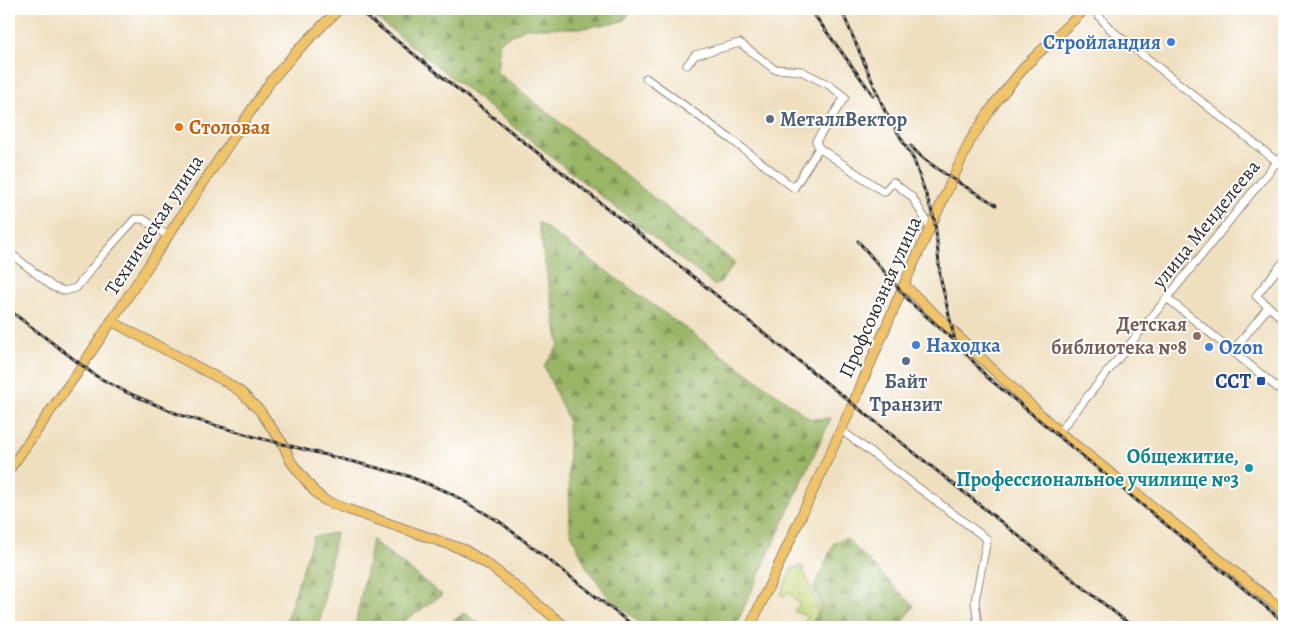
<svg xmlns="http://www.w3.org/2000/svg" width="1293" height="636" font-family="Alegreya,serif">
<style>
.grass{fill:url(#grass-tufts);stroke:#767f50}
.forest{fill:url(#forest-firs);stroke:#627048}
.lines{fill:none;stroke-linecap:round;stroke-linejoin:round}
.minor-casing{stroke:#8d8575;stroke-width:9}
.major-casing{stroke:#8d8575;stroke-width:11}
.minor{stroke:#fff;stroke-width:7}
.major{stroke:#f1c369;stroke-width:9}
.rail-casing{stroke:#2b2b2b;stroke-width:3}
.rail{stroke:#fff;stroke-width:1;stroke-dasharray:4;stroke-linecap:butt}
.shop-dot{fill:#3f7fe0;stroke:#fff;stroke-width:2}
.service-dot{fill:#5c6f8a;stroke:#fff;stroke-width:2}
.food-dot{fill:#e8710a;stroke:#fff;stroke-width:2}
.education-dot{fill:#8d6e63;stroke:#fff;stroke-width:2}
.transit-dot{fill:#1a4fb4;stroke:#fff;stroke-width:2}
.culture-dot{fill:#0f9aa8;stroke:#fff;stroke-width:2}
.labels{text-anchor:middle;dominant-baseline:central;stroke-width:4;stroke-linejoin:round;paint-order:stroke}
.shop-label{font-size:20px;font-weight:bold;fill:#366cbe;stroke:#fff;text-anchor:start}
.service-label{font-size:20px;font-weight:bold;fill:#4e5e75;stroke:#fff;text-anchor:start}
.food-label{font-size:20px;font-weight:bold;fill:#c56008;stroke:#fff;text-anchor:start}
.street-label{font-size:20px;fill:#2b2b2b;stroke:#fff}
.education-label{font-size:20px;font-weight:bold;fill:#785e54;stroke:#fff;text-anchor:end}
.transit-label{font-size:20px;font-weight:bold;fill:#164399;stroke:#fff;text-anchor:end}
.culture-label{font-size:20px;font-weight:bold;fill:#0d838f;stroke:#fff;text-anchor:end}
</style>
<defs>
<pattern id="grass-tufts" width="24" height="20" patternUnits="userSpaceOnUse" patternTransform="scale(1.25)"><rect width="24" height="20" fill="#c2d375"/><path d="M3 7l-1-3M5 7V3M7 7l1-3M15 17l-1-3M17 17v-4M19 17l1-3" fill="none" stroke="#a7b565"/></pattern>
<pattern id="forest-firs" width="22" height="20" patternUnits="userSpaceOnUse" patternTransform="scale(1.25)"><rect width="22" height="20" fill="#99b566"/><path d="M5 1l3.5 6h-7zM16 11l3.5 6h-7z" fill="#7d9354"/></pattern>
</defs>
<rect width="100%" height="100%" fill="#fff"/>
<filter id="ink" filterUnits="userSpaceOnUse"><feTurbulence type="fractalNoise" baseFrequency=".02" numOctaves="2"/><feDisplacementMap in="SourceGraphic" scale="10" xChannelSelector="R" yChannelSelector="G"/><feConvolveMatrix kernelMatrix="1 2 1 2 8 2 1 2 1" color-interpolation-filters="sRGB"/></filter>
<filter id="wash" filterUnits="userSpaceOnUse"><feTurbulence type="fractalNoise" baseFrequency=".0096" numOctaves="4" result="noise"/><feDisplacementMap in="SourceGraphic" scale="20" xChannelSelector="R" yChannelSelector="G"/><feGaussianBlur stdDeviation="1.12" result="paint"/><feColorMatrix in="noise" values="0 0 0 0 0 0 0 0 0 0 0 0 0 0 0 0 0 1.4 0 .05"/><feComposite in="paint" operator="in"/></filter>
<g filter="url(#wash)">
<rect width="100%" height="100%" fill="#efdfbf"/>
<!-- grass -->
<path class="grass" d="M 802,566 L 819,609 L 810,627 L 802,627 L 807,616 L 795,612 L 794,610 L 800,606 L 789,592 L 783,597 L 781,593 L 791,569 Z"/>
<!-- forest -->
<g class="forest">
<path d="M 365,9 L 632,9 L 624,21 L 583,28 L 526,28 L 500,41 L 497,72 L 735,263 L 721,281 L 715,286 Z"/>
<path d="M 538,222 L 811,419 L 831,418 L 735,627 L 645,627 L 609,598 L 586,566 L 570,531 L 568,420 L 544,366 L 559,345 Z"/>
<path d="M 336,533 L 319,627 L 284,627 L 313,537 Z"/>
<path d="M 846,538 L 914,606 L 899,627 L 811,627 L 821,607 L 814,588 L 834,543 Z"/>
<path d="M 372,540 L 442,595 L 396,627 L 355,627 Z"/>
<path d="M 464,613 L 485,627 L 444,627 Z"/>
</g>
</g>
<g filter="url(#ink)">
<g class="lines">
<defs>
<g id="minor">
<path d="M 1093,9 L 1110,29 L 1284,167"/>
<path d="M 687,65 L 695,55 L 740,43 L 774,69 L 801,71 L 829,85 L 845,97 L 816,141 L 819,148"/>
<path d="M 646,78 L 732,140 L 794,188 L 819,148 L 884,192 L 893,182 L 912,197 L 930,227"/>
<path d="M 9,252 L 53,287 L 65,291 L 76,288 L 101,257 L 135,219 L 143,219 L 168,236"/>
<path d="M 1284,261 L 1256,296 L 1282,318 L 1284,315"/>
<path d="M 1167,298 L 1284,393"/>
<path d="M 1233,351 L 1268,307"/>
<path d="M 841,430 L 987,539 L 975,601 L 978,627"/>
<path d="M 1059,432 L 1284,153"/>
</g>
<g id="major">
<path d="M 904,285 L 1059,432 L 1284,611"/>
<path d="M 111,321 L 226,382 L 241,392 L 260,411 L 283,444 L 291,462 L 314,491 L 324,500 L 344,508 L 465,550 L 489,565 L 566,627"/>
<path d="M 9,470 L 82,366 L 270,82 L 296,52 L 339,9"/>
<path d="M 750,627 L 853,404 L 906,280 L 970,141 L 995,103 L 1027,64 L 1085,9"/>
</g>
</defs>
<!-- minor casing -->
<use href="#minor" class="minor-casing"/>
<!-- major casing -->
<use href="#major" class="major-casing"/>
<!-- minor -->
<use href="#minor" class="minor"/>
<!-- major -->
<use href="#major" class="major"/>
<defs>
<g id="rail">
<path d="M 357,9 L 1133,627"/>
<path d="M 810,9 L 873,95"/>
<path d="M 841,9 L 885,111 L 914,160 L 934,218 L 936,231 L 940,276 L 955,341 L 987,377 L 1284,622"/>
<path d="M 911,146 C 928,167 972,190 996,205"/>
<path d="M 858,241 L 911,303 L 955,341"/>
<path d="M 9,310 L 96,376 L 126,392 L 180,415 L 255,437 L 405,475 L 448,492 L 500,522 L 635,627"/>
</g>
</defs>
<!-- rail casing -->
<use href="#rail" class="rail-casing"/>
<!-- rail -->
<use href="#rail" class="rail"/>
</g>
</g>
<!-- markers -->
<g class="shop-dot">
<circle cx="1171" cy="42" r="5"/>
<circle cx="916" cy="345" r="5"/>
<circle cx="1209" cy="347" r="5"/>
</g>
<g class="service-dot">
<circle cx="770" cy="119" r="5"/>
<circle cx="906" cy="361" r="5"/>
</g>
<circle class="food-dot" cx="179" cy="127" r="5"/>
<circle class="education-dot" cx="1197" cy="336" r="5"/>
<rect class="transit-dot" x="1256" y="376" width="10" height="10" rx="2.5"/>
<circle class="culture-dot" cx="1249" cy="468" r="5"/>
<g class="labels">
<!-- shop labels -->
<g class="shop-label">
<text x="1161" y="42" text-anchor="end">Стройландия</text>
<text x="926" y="345">Находка</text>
<text x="1219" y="347">Ozon</text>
</g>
<!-- service labels -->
<g class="service-label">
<text x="780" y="119">МеталлВектор</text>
<text x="906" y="381" text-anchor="middle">Байт<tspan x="906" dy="23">Транзит</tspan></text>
</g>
<!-- food labels -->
<g class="food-label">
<text x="189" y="127">Столовая</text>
</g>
<!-- street labels -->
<g class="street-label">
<text transform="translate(1206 224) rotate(-51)">улица Менделеева</text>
<text transform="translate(154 225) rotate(-57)">Техническая улица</text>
<text transform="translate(880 297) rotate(-66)">Профсоюзная улица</text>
</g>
<!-- education labels -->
<g class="education-label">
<text x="1187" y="324">Детская<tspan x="1187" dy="23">библиотека №8</tspan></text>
</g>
<!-- transit labels -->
<g class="transit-label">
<text x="1251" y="381">ССТ</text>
</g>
<!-- culture labels -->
<g class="culture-label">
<text x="1239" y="456">Общежитие,<tspan x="1239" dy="23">Профессиональное училище №3</tspan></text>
</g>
</g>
<!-- margin -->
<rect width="1293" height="636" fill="none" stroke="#fff" stroke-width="30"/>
</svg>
